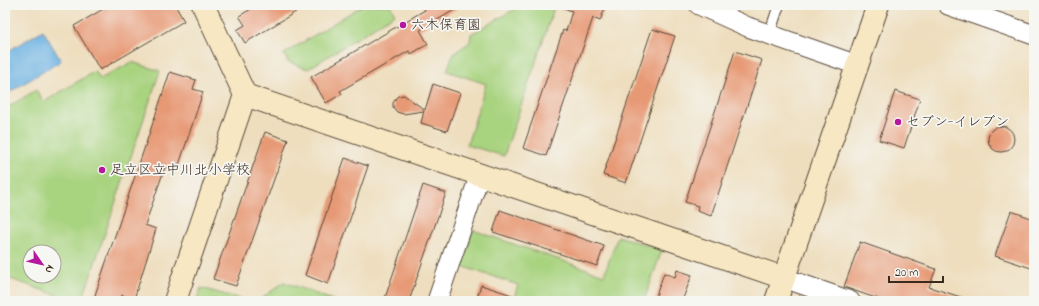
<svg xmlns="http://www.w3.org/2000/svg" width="1039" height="306" font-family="'Indie Flower','Klee One',sans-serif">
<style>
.green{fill:#a8d37f;stroke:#727e4e;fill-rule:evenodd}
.water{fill:#6bb1e2;stroke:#536e80}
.building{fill:#e79975}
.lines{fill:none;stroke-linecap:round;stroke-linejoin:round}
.lane-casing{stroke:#564536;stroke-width:12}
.street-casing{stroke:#564536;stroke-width:21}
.secondary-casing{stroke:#564536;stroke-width:24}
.lane{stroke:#fff;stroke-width:10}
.street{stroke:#fff;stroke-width:19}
.secondary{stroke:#f7e8c3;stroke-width:22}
.poi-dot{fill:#b5179e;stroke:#f6f6f2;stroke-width:1.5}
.labels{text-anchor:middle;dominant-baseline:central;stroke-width:3.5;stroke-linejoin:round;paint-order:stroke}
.poi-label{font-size:14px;fill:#3b2a1e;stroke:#f6f6f2;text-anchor:start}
</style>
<rect width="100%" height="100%" fill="#f6f6f2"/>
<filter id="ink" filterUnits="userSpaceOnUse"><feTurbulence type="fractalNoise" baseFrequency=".025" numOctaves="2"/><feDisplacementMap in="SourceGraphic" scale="8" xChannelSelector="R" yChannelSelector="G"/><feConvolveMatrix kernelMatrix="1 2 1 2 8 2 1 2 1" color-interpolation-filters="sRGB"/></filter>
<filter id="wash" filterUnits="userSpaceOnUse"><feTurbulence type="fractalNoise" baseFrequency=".012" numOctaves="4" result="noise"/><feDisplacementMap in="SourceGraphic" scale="16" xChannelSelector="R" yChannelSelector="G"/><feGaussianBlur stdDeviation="0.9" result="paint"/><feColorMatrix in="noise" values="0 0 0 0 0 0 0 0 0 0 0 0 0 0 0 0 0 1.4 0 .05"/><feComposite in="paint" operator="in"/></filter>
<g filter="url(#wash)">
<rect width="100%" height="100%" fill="#eedebe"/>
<!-- green -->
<g class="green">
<path d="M 363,5 L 390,5 L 395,14 L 308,69 L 288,62 L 284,54 Z"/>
<path d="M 522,5 L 555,5 L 504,156 L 467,145 L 486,84 L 447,71 L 453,54 L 470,42 L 471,34 Z"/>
<path d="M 132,62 L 160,71 L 82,301 L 73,301 L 5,277 L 5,109 L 36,90 L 44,102 L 95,71 L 100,79 ZM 30,252 L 54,252 L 54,276 L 30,276 Z"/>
<path d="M 473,230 L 604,275 L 618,236 L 662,250 L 644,301 L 513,301 L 518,285 L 461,266 Z"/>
<path d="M 284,282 L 335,301 L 258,301 Z"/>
<path d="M 201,288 L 248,301 L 196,301 Z"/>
</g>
<!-- water -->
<path class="water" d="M 43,30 L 61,61 L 5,95 L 5,53 Z"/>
<g id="blocks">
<!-- building -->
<g class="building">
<path d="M 110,5 L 175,5 L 184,21 L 100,70 L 74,26 Z"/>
<path d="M 258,5 L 307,5 L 245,43 L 237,30 L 245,25 L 239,16 Z"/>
<path d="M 422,5 L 463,5 L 420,30 L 428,44 L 411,54 L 409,51 L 340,91 L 342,94 L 326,103 L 311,77 L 425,10 Z"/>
<path d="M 562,5 L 606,5 L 600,21 L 593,18 L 546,156 L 523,148 L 563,30 L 566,31 L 572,11 L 561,7 Z"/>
<path d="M 652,29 L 675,36 L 626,183 L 603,175 Z"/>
<path d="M 735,51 L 762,60 L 711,216 L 697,211 L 698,206 L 685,202 Z"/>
<path d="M 170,72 L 196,80 L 193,89 L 203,92 L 177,171 L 165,167 L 145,225 L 156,229 L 142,274 L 134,299 L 122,295 L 120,301 L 93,301 Z"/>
<path d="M 433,84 L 460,93 L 447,131 L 421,123 L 424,111 L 403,114 L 397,112 L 393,107 L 393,103 L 396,98 L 398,96 L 404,95 L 425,110 Z"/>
<path d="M 895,91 L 920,99 L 904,148 L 879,140 Z"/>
<circle cx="1001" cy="139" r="13"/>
<path d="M 265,132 L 288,140 L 236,286 L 213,279 Z"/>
<path d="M 345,158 L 368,166 L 328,284 L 305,275 Z"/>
<path d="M 423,185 L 446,193 L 409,301 L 384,301 Z"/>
<path d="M 500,210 L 604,246 L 597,266 L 493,232 Z"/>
<path d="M 1011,211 L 1034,219 L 1034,269 L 995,256 Z"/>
<path d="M 860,242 L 936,269 L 929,287 L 964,298 L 964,301 L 884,301 L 844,287 Z"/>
<path d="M 677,270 L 692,275 L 682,301 L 654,301 L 664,273 L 675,277 Z"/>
<path d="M 481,285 L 521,298 L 521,301 L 476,301 Z"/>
</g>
</g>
</g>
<g filter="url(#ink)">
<use href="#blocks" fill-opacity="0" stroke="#564536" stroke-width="1"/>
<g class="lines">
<defs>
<path id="lane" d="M 769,35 L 779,5"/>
<g id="street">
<path d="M 699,5 L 748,27 L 857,65"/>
<path d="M 948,5 L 1034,35"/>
<path d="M 784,278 L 850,301"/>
<path d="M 437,301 L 480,174"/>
</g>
<g id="secondary">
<path d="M 245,95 L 784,278"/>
<path d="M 175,301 L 245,95 L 203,5"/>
<path d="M 776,301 L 878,5"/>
</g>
</defs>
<!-- lane casing -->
<use href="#lane" class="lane-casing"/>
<!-- street casing -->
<use href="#street" class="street-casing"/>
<!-- secondary casing -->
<use href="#secondary" class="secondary-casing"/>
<!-- lane -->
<use href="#lane" class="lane"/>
<!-- street -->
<use href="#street" class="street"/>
<!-- secondary -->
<use href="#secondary" class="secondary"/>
</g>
</g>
<!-- markers -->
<g class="poi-dot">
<circle cx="403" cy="25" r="4"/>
<circle cx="898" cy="122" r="4"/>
<circle cx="102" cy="170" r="4"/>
</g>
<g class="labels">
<!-- poi labels -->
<g class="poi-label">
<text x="411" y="25">六木保育園</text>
<text x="906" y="122">セブン-イレブン</text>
<text x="110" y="170">足立区立中川北小学校</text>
</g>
</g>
<!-- margin -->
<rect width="1039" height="306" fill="none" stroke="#f6f6f2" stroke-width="20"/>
<!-- north arrow -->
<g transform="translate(42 264) rotate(124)"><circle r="19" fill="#f6f6f2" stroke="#aba49d"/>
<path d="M0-3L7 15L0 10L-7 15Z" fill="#b5179e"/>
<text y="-6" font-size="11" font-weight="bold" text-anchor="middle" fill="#3b2a1e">N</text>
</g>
<!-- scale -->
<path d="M889 276v6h54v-6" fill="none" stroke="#3b2a1e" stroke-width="2"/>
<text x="895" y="276" font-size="12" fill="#3b2a1e" stroke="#f6f6f2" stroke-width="3" paint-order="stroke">20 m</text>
</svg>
